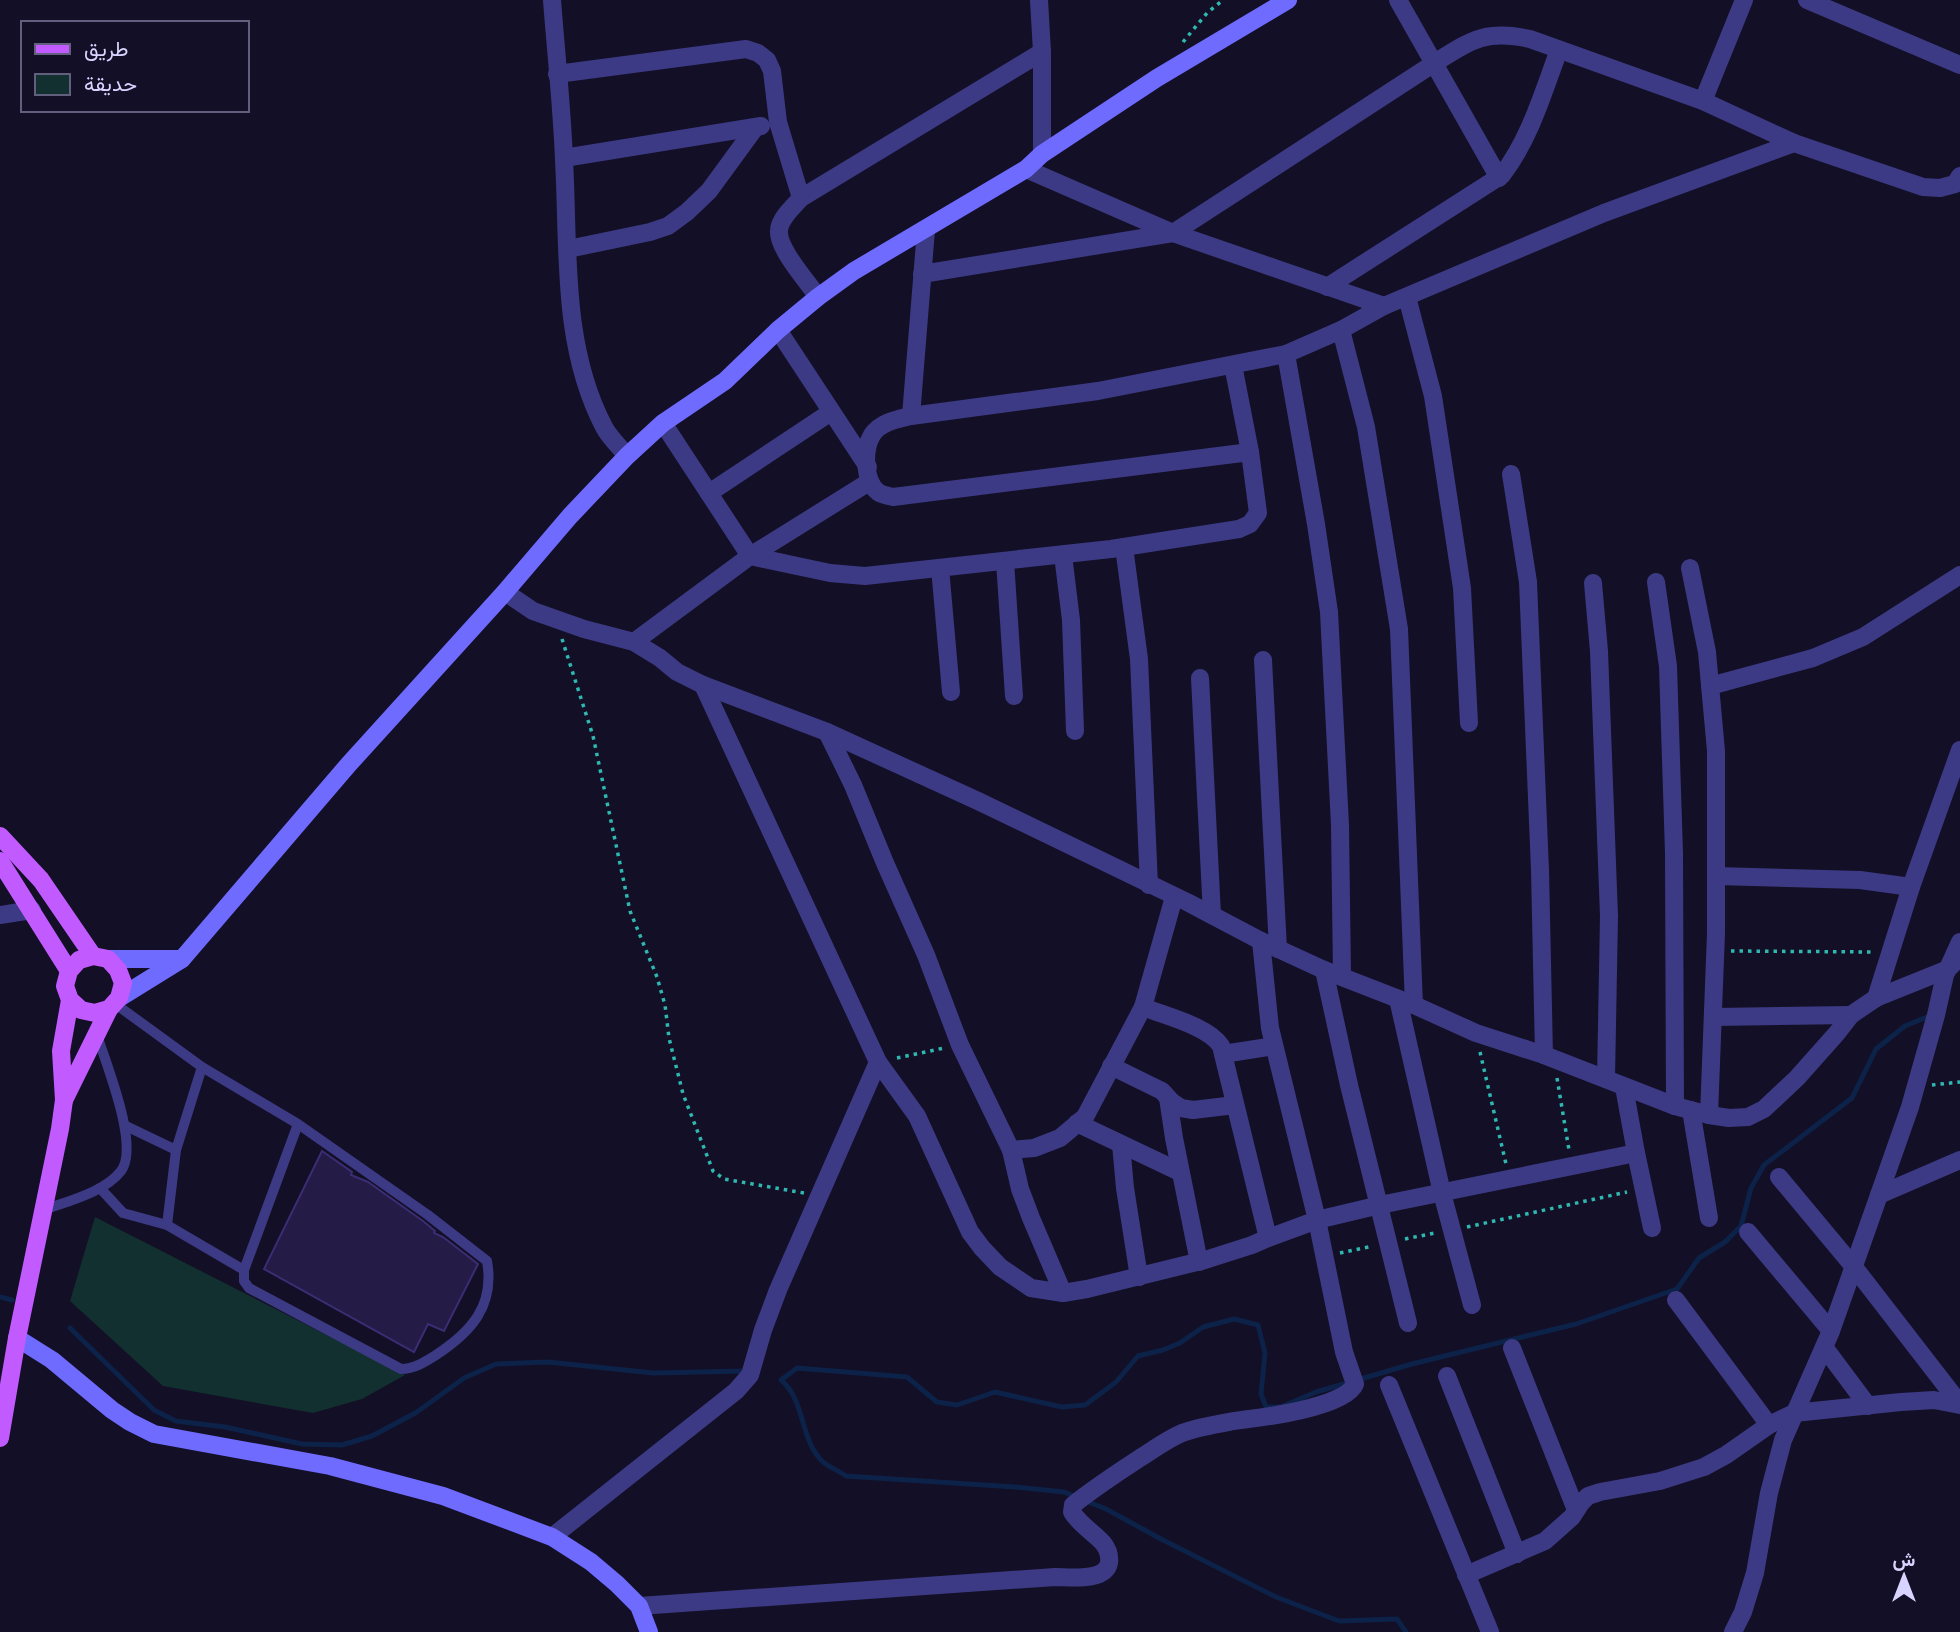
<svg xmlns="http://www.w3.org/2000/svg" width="1960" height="1632" font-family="Ubuntu,Vazirmatn,sans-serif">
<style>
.green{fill:#12302f}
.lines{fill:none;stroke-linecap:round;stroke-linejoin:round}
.stream{stroke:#0c2248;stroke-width:5}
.building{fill:#241b47;stroke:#3b2d73;stroke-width:2}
.path{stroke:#2fb8b0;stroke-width:3.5;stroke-dasharray:3.5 5;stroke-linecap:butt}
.lane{stroke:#3d3a85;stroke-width:10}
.street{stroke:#3d3a85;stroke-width:18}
.secondary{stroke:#6f6bff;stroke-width:18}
.primary{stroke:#c25bff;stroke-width:18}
</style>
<rect width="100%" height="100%" fill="#130f26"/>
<!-- green -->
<path class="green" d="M 95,1217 L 405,1375 L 362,1399 L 313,1413 L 163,1386 L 70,1301 Z"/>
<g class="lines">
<!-- stream -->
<g class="stream">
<path d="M 0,1297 L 12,1300"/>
<path d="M 70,1328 L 154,1410 L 176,1421 L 225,1427 L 302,1444 L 342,1445 L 372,1436 L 417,1412 L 464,1378 L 496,1364 L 548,1362 L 653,1373 L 746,1371"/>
<path d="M 1077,1497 L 1064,1492 L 1015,1487 L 846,1476 C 839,1471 829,1467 823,1462 C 799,1439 806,1401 781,1380 L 797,1368 L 907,1377 L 937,1402 L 957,1405 L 995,1392 L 1062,1407 L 1085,1405 L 1116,1382 L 1138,1356 L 1163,1350 L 1180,1343 L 1203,1327 L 1234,1319 L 1258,1325 L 1265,1353 L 1261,1394 L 1266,1407 L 1281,1407 L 1316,1392 L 1412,1364 L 1576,1324 L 1677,1289 L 1699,1258 L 1725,1242 L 1741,1226 L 1751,1188 L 1764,1165 L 1852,1098 L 1876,1049 L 1905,1026 L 1932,1015"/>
<path d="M 1086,1501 L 1106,1509 L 1161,1539 L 1276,1597 L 1339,1621 L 1397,1619 L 1406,1632"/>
</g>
</g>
<!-- building -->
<path class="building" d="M 322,1151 L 352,1172 L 351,1175 L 368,1182 L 423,1221 L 435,1231 L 434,1233 L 443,1237 L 478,1264 L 444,1331 L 428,1324 L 414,1352 L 264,1269 Z"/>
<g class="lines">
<!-- path -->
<g class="path">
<path d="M 1183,42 L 1207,13 L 1223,0"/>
<path d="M 562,639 L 593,736 L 630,911 L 657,977 L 665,1005 L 669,1038 L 683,1094 L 713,1171 L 724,1179 L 804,1193"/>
<path d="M 1731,951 L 1874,952"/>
<path d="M 1480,1052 L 1506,1164"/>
<path d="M 897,1058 L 944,1048"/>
<path d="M 1557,1078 L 1569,1150"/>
<path d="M 1932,1085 L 1960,1082"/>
<path d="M 1467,1227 L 1627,1192"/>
<path d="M 1405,1239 L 1435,1233"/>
<path d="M 1340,1253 L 1373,1246"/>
</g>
<!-- lane -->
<g class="lane">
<path d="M 114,1003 L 202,1067 L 298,1124 L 244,1270 L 244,1281 L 249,1288 L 401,1369 C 414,1369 425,1362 436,1355 C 471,1332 495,1306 487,1261 L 428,1215 L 298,1124"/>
<path d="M 126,1126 L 176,1150"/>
<path d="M 100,1188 L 123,1213 L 167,1225 L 244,1270"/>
<path d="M 44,1210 C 68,1201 105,1192 121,1171 C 140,1146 106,1064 97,1035"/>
<path d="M 167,1225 L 176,1150 L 202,1067"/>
</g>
<!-- street -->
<g class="street">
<path d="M 552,0 C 556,53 562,107 564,160 C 569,249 561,345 604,427 C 609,437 620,447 627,456"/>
<path d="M 1039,0 L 1042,52 L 1042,154"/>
<path d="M 1398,0 L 1499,178"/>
<path d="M 1807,0 L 1960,65"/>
<path d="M 557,74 L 746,49 L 758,53 L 767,60 L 772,71 L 778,122 L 801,198"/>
<path d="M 1703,101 L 1744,0"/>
<path d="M 564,158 L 761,126"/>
<path d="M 1026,169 L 1173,233 L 1384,306"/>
<path d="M 568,249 L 650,232 L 668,226 L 687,212 L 709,191 L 755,128"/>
<path d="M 922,274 L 1173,233 L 1433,64 C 1470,41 1484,29 1530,39 L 1703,101 L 1794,143 L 1923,187 L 1940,188 L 1955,184 L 1960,176"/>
<path d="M 1327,287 L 1502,175 C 1530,139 1543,92 1559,50"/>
<path d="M 818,297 C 807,281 777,248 779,230 C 780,218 793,207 801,198 L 1042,52"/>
<path d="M 1407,297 L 1433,396 L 1462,588 L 1469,723"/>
<path d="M 778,330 L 868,467"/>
<path d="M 1341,330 L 1366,427 L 1399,629 L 1414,1005"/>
<path d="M 1286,354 L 1316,524 L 1329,612 L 1340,825 L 1342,976"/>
<path d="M 1233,365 L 1250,452 L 893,497 C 888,496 882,495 878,492 C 864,481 863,450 872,435 C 880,422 898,419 911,416 L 1098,391 L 1286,354 L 1341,330 L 1384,306 L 1604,213 L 1794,143"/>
<path d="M 911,416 L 926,230"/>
<path d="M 663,423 L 750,556 L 869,482"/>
<path d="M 1511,474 L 1528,582 L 1540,870 L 1544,1055"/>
<path d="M 709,493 L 831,412"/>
<path d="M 1124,547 L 1139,659 L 1149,885"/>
<path d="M 1063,555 L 1071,620 L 1075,731"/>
<path d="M 1005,561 L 1014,696"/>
<path d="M 940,568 L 951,692"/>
<path d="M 1690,568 L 1707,652 L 1716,751 L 1716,933 L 1709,1115"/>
<path d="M 1656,582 L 1668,666 L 1674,853 L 1675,1106"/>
<path d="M 1593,583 L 1599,651 L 1609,916 L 1606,1079"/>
<path d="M 505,592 L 533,611 L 584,629 L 634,642 L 660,658 L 677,672 L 703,685 L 827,732 L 978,801 L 1187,902 L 1261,941 L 1324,970 L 1414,1005 L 1476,1033 L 1544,1055 L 1675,1106 L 1709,1115 L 1729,1118 L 1748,1117 L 1764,1109 L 1797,1078 L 1837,1033 L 1851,1015 L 1876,998 L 1948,969 L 1960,957"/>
<path d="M 634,642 L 750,556 L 830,573 L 865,576 L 1111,549 L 1239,529 L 1250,524 L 1258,513 L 1250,452"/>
<path d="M 1263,660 L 1278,949"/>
<path d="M 1200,678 L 1212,915"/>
<path d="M 703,685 L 878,1062 L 917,1116 L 970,1232 L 982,1248 L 1000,1267 L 1031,1288 L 1063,1293 L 1087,1289 L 1205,1260 L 1252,1245 L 1268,1238 L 1317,1220 L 1380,1205 L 1636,1153 L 1624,1087"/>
<path d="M 1710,686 L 1813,658 L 1863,637 L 1960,575"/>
<path d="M 827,732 L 853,785 L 885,863 L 926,955 L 960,1045 L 1011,1150 L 1034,1148 L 1060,1138 L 1085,1117 L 1143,1007 L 1174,897"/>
<path d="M 1716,876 L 1860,880 L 1911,887"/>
<path d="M 0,915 L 32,910"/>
<path d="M 1324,970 L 1349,1085 L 1408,1323"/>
<path d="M 1876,998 L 1911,887 L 1960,750"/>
<path d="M 1398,999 L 1442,1193 L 1472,1305"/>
<path d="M 1143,1007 C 1165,1016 1208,1026 1221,1046 L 1268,1238"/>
<path d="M 1713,1017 L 1851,1015"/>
<path d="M 1223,1054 L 1274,1046"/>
<path d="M 1111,1066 L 1162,1091 L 1172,1102 L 1181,1108 L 1193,1110 L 1235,1105"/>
<path d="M 1168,1098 L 1174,1138 L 1199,1262"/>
<path d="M 1691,1110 L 1709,1218"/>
<path d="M 1077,1123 L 1180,1172"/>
<path d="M 1121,1144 L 1125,1188 L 1139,1277"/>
<path d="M 1011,1150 L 1020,1189 L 1031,1218 L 1063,1293"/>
<path d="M 1636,1153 L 1652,1228"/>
<path d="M 1779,1177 L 1854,1267 L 1960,1404"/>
<path d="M 1879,1195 L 1960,1160"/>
<path d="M 1748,1232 L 1831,1331"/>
<path d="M 1676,1300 L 1769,1425"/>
<path d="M 1824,1347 L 1868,1406"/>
<path d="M 1512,1348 L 1576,1510"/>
<path d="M 1447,1376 L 1517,1554"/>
<path d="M 1389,1385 L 1490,1632"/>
<path d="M 552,1537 L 736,1391 L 750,1375 L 763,1330 L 778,1290 L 878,1062"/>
<path d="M 1466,1575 L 1545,1541 L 1572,1517 L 1581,1503 L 1588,1496 L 1600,1492 L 1660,1481 L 1704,1467 L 1726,1455 L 1769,1425 L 1794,1413 L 1901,1402 L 1934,1400 L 1960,1405"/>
<path d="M 639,1606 L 1055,1577 C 1070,1577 1105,1582 1109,1563 C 1110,1555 1108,1549 1103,1543 C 1093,1532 1080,1525 1072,1512 L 1073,1505 C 1094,1488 1117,1473 1140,1458 C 1153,1450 1166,1440 1182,1433 C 1198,1427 1217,1424 1234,1421 C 1259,1418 1345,1408 1355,1384 L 1344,1352 L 1317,1220 L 1270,1028 L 1261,941"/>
<path d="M 1733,1632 L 1743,1612 L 1755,1573 L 1769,1493 L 1783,1440 L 1831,1331 L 1879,1195 L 1910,1107 L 1936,1015 L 1945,975 L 1960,942"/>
</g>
<!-- secondary -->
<g class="secondary">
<path d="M 108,959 L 182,959"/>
<path d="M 119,998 L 182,959 L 349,764 L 505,592 L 570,516 L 627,456 L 663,423 L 725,381 L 778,330 L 818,297 L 854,271 L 1026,169 L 1042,154 L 1157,78 L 1288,0"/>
<path d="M 17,1338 L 52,1360 L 112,1410 L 130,1422 L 154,1434 L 330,1466 L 443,1496 L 552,1537 L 591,1562 L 617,1584 L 639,1606 L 649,1632"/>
</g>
<!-- primary -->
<g class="primary">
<path d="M 0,836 L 41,880 L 93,956"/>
<path d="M 0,861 L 69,971"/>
<path d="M 64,1100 L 109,1009"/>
<path d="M 0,1438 L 17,1338 L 60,1129 L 64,1100 L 61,1051 L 70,1000 L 65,986 L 69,971 L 79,960 L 93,956 L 108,959 L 118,970 L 123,983 L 119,998 L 109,1009 L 95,1013 L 81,1010 L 70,1000"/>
</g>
</g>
<!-- legend -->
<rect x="21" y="21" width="228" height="91" fill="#130f26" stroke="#625e7d" stroke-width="2"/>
<rect x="35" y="44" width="35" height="10" fill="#c25bff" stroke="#625e7d" stroke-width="2"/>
<text x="84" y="56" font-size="21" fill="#d9d4ff">طريق</text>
<rect x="35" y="74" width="35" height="21" fill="#12302f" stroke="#625e7d" stroke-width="2"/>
<text x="84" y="91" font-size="21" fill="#d9d4ff">حديقة</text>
<!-- north arrow -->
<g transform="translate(1904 1576)" stroke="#130f26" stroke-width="5" paint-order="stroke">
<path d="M0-5L12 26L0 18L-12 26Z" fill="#d9d4ff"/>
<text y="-10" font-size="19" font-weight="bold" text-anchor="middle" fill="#d9d4ff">ش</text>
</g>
</svg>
